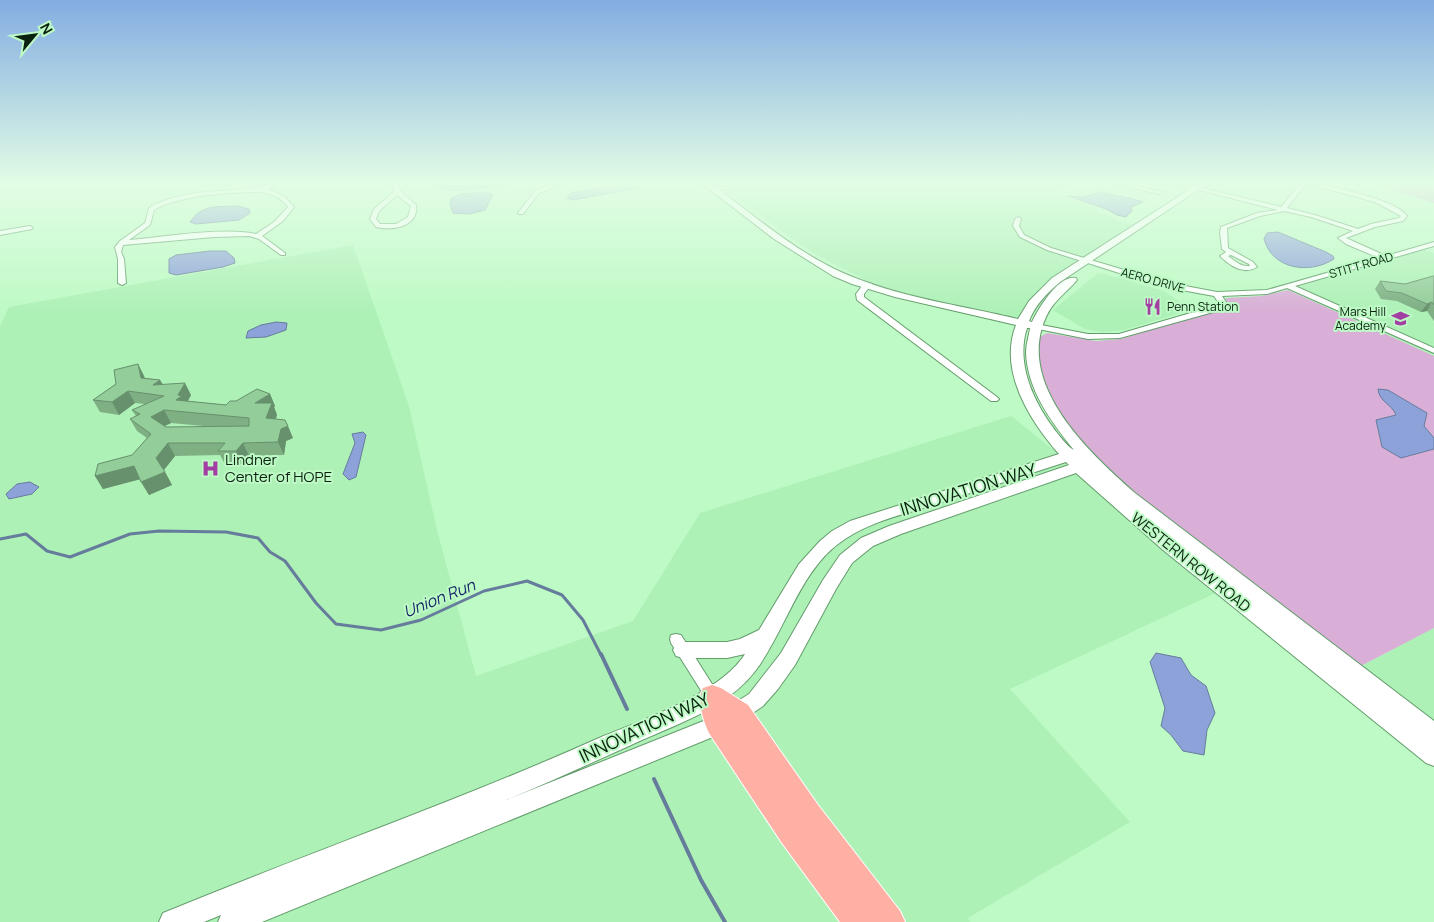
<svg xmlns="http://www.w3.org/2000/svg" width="1434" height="922" font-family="Manrope,sans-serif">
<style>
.built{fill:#aef1b7}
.green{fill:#d9afd7}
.water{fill:#8da2d9;stroke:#667c9c}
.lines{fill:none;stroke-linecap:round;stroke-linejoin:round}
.stream-far1{stroke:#667c9c;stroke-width:3}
.stream{stroke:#667c9c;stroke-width:4}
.street-casing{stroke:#639c6b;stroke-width:2}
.secondary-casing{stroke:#639c6b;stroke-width:2}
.highway-casing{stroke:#fff;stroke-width:2}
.street{fill:#fff;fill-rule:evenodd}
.secondary{fill:#fff;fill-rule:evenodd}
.highway{fill:#ffb0a5;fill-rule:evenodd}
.wall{fill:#7eb084;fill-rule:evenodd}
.shaded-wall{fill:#67906c}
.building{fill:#93cd9a;stroke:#67906c;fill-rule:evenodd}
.labels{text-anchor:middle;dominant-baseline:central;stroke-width:4;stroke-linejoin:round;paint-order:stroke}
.far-street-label{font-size:12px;fill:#0a220f;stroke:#befac5}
.far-poi-label{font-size:12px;fill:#0a220f;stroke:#befac5;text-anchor:start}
.poi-label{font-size:15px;fill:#0a220f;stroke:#befac5;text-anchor:start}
.street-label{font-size:15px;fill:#0a220f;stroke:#befac5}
.water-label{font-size:16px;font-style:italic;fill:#182968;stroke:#befac5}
.near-street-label{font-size:18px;fill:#0a220f;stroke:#befac5}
</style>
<rect width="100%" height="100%" fill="#befac5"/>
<!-- built -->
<g class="built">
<path d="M 713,182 L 1032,182 L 1136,228 L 1056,280 L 1021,323 L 956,309 L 868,284 L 862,278 L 811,252 Z"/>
<path d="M 353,245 L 409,406 L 437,530 L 476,676 L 633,621 L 700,513 L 1011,416 L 1050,447 L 1068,457 L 1224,589 L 1010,689 L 1130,822 L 968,918 L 970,922 L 0,922 L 0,326 L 9,307 Z"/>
<path d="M 1420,248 L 1434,253 L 1434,356 L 1288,290 L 1295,287 L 1291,285 Z"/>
<path d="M 1102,273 L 1164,291 L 1191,310 L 1124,330 L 1103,332 L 1085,329 L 1053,310 L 1097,274 Z"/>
<path d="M 1434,628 L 1434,733 L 1352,671 Z"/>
</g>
<!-- green -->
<g class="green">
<path d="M 1366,182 L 1434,182 L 1434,203 Z"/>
<path d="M 1288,290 L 1434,356 L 1434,628 L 1359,667 L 1129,490 C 1098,462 1047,413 1039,370 C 1037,360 1037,349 1036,339 L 1047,333 L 1096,341 L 1121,339 L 1227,306 L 1226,298 L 1261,296 Z"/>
</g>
<!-- water -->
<g class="water">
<path d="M 431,182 L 511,182 C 493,187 443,198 431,182 Z"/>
<path d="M 604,187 L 638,188 L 573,200 L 567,198 L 571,193 Z"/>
<path d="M 484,192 L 493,194 L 485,210 L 469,214 L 453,213 L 450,203 L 451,198 L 461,194 Z"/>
<path d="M 1101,192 L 1141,201 L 1143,202 L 1131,207 L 1132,211 L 1126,217 L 1117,215 L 1106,209 L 1068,196 L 1083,197 Z"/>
<path d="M 237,206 L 249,209 L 250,213 L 239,220 L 196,224 L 190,222 C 202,204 218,207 237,206 Z"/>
<path d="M 1278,232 L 1326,252 L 1333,256 L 1334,259 C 1309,275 1272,269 1264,239 L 1267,233 Z"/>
<path d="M 210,251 L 226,251 L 234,258 L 235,263 L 223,267 L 176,275 L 169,273 L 169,259 L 176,255 Z"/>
<path d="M 276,322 L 287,323 L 286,330 L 266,337 L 246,338 L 248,331 L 261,325 Z"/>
<path d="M 1378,389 L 1388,390 L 1427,413 L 1424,426 L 1434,438 L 1434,449 L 1401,458 L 1382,447 L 1376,420 L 1396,415 C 1392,404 1379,402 1378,389 Z"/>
<path d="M 363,432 L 366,435 L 356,477 L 349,480 L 343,474 L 355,443 L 352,434 Z"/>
<path d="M 30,482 L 39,487 L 32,494 L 9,499 L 6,494 L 17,484 Z"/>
<path d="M 1156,653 L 1181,658 L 1191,675 L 1206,686 L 1215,713 L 1207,730 L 1204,755 L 1183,751 L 1171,735 L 1161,726 L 1165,708 L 1150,662 Z"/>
</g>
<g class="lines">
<!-- stream-far1 -->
<path class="stream-far1" d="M 0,539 L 26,534 L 47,551 L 70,557 L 130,534 L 159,531 L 226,532 L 258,538 L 270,552 L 285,561 L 316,603 L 336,624 L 381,630 L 421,620 L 484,591 L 527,581 L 562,595 L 583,620 L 601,655"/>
<!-- stream -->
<g class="stream">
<path d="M 601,654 L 627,709"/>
<path d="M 654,779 L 701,880 L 725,922"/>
</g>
<defs>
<g id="street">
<path d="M 274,182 L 281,182 L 268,189 L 285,197 L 294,207 L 283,221 L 262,236 L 285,253 L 285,255 L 281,255 L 259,239 L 249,236 L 214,237 L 123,245 L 121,252 L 124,259 L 126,283 L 122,285 L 118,283 L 118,259 L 115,247 L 120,241 L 145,223 L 149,208 C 173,193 206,192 233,190 C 251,188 258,190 274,182 ZM 262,192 C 272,194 282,198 288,207 L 274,222 L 256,234 C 220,227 166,237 129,240 L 150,225 L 154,210 C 179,195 233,192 262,192 Z"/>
<path d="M 392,182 L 398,182 L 400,191 L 416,205 C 419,227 392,231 376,227 L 370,219 L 374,209 L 394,192 ZM 397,195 L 411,206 L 408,217 L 396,224 L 380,224 L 376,219 L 379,211 Z"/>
<path d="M 558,182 L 565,182 L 539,193 L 523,214 L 519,214 L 518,213 L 535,191 Z"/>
<path d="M 746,182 L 756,182 L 714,191 L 711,189 Z"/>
<path d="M 1038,182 L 1072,182 L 1050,187 Z"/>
<path d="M 1106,182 L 1116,182 L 1163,192 L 1160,194 Z"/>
<path d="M 1168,182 L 1177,182 L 1281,207 L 1299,185 L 1303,182 L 1312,182 C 1333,188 1396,199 1407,216 L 1403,221 L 1375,227 L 1346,238 L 1386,256 L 1434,242 L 1434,246 L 1295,286 L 1434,348 L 1434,353 L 1287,288 L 1267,294 L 1222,296 L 1226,302 L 1225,306 L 1217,311 L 1120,338 L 1088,339 L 1033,328 L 1032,326 L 1036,324 L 1088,334 L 1119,334 L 1211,307 L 1218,305 L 1218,302 L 1214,296 L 1160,286 L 1047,250 L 1020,237 L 1013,226 L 1015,219 L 1018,217 L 1021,219 L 1019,226 L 1024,235 L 1051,248 L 1164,282 L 1217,292 L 1267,290 L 1379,258 L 1346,244 L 1338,238 L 1353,231 L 1311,217 L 1284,211 L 1260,216 L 1227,228 L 1228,248 L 1253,262 L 1257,267 C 1244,275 1230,266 1220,256 L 1226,252 L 1222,249 L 1220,233 L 1221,227 L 1257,213 L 1278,210 ZM 1309,184 L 1375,202 L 1401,216 L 1399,218 L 1371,224 L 1358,229 L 1315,215 L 1287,208 L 1303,187 ZM 1231,255 L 1249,264 L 1250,266 C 1241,267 1235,261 1228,256 Z"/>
<path d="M 30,226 L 33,228 L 32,229 L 0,235 L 0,231 Z"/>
<path d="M 865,282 L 872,284 L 864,294 L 864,297 L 997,397 L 999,399 L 997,401 L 991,401 L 857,300 L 856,294 Z"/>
<path d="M 676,634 L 681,635 L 717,692 L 719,696 L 717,700 L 712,702 L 707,700 L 671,643 L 670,639 L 671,635 Z"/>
</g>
<path id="secondary" d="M 700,182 L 709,182 C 751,213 793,250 841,272 C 896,297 960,305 1018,319 L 1029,301 L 1052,278 L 1201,182 L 1210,182 L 1060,282 C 1047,293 1035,305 1029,321 L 1032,322 C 1038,309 1059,274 1076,278 L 1077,280 C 1066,293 1053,301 1046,317 C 1015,385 1090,453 1135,493 L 1434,721 L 1434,766 L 1426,763 L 1163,550 L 1076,473 L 901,534 L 873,546 L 852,563 L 836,589 L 795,665 L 778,689 L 763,706 L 725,732 L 262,922 L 218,922 L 221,915 L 204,922 L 159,922 L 163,913 C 308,853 456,802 599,738 C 642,720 720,694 745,654 L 727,658 L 683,658 L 676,656 L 673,650 L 676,644 L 683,642 L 727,642 L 740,639 L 759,630 L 799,564 L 820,541 L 832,531 L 850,521 L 1059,454 C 1030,421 998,371 1016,325 L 895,297 L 852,284 L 833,276 L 774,239 ZM 1027,328 L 1030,328 C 1029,336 1026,344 1026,352 C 1027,389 1051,422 1074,450 C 1068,447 1062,439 1058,434 C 1035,405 1015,365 1027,328 ZM 1066,462 L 1069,465 L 889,526 L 861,538 L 840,555 L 823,580 L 781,653 L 749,694 L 711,718 L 506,800 C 548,783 589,764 631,745 C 674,725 727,709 756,670 C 787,628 800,568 845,539 C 870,522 904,514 933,505 C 977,491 1022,476 1066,462 Z"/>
<path id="highway" d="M 712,685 L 721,688 L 748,705 L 818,805 L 900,911 L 905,922 L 840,922 L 782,843 L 709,733 C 703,720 697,701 703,688 Z"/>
</defs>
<!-- street casing -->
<use href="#street" class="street-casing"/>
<!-- secondary casing -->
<use href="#secondary" class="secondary-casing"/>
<!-- highway casing -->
<use href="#highway" class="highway-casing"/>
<!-- street -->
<use href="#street" class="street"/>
<!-- secondary -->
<use href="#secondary" class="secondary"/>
<!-- highway -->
<use href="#highway" class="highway"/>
</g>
<!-- wall -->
<g class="wall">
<path d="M 1434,276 L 1434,321 L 1427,311 L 1421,312 L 1397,301 L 1381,299 L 1375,289 L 1380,281 L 1405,284 Z"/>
<path d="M 138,364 L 145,378 L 160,380 L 163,385 L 191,395 L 188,401 L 226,405 L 236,401 L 270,394 L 275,406 L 274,407 L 277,415 L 276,419 L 293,438 L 286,441 L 284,455 L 249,456 L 242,464 L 225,464 L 220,455 L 175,456 L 164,470 L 172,485 L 149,495 L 140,479 L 103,489 L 95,476 L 132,455 L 147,438 L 137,431 L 130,419 L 136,416 L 132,410 L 145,404 L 135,403 L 119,415 L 100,412 L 93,400 L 116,384 ZM 171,423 L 214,427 L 166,427 L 165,426 Z"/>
</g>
<!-- shaded-wall -->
<g class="shaded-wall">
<path d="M 1432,302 L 1427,311 L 1421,312 L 1427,304 Z"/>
<path d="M 138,364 L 144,376 L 147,390 L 141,378 Z"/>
<path d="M 160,380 L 167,392 L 153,385 Z"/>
<path d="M 185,383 L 191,395 L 186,404 L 176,400 L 178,395 Z"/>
<path d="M 128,391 L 135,403 L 119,415 L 112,402 Z"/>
<path d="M 270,394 L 275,406 L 274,407 L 277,415 L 271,431 L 255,403 Z"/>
<path d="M 164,410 L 171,423 L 158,429 L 151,417 Z"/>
<path d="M 288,426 L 293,438 L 286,441 L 284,455 L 278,442 L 281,429 Z"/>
<path d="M 168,443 L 175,456 L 163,471 L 156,458 Z"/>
<path d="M 243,443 L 249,456 L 242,464 L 236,451 Z"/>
<path d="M 134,466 L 141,479 L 103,489 L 95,476 Z"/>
<path d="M 165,472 L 172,485 L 149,495 L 141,482 Z"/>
</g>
<!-- building -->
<g class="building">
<path d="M 1433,276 L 1434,276 L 1434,305 L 1432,302 L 1427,304 L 1402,293 L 1386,291 L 1380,281 L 1405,284 Z"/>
<path d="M 138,364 L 141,378 L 160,380 L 153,385 L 185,383 L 178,395 L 182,396 L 176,400 L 226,405 L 230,401 L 236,401 L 257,389 L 270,394 L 255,403 L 272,403 L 266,418 L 285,420 L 288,426 L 281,429 L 278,442 L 243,443 L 236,451 L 218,451 L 225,443 L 168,443 L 156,458 L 165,472 L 141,482 L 134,466 L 95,476 L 98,464 L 132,455 L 151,434 L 130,419 L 140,414 L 132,410 L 164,396 L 128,391 L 112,402 L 93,400 L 116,384 L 114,370 ZM 164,410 L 249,418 L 249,426 L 166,427 L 151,417 Z"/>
</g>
<!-- sky -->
<linearGradient id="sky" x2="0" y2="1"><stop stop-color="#83ade2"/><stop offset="0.59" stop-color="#e2fde5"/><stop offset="1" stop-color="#e2fde5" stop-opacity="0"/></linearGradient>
<rect width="1434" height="311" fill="url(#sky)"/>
<!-- icons -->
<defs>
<symbol id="restaurant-bare" viewBox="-9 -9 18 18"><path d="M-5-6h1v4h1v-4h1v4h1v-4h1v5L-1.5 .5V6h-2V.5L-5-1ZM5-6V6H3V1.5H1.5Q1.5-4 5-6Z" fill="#a33ea3" stroke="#befac5" stroke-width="2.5" paint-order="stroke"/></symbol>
<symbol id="school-bare" viewBox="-9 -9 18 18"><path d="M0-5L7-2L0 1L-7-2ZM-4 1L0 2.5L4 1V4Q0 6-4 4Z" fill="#a33ea3" stroke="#befac5" stroke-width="2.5" paint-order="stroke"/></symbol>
<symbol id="hospital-bare" viewBox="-9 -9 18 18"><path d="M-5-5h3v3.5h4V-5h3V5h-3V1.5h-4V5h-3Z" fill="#a33ea3" stroke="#befac5" stroke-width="2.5" paint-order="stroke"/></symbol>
</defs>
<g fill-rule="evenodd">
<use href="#restaurant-bare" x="1140" y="294" width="25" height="25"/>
<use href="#school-bare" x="1388" y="306" width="25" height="25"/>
<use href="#hospital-bare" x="198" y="456" width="25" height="25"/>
</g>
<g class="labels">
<!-- far-street labels -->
<g class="far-street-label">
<text transform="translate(1361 265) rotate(-16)">STITT ROAD</text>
<text transform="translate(1153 280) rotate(15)">AERO DRIVE</text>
</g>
<!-- far-poi labels -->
<g class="far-poi-label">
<text x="1167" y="306">Penn Station</text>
<text x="1386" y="311" text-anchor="end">Mars Hill<tspan x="1386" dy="14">Academy</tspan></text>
</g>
<!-- poi labels -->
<g class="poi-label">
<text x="225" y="459">Lindner<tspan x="225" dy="17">Center of HOPE</tspan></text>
</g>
<!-- street labels -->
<g class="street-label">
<text transform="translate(1191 562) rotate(39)">WESTERN ROW ROAD</text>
</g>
<!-- water labels -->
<g class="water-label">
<text transform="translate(439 598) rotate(-22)">Union Run</text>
</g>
<!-- near-street labels -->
<g class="near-street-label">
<text transform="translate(968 489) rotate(-17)">INNOVATION WAY</text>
<text transform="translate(644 727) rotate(-25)">INNOVATION WAY</text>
</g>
</g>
<!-- north arrow -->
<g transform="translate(35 35) rotate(61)" stroke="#befac5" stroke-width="4" paint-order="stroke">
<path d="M0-4L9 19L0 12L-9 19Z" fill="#0a220f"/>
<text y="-8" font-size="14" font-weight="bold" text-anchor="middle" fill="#0a220f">N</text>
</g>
</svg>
